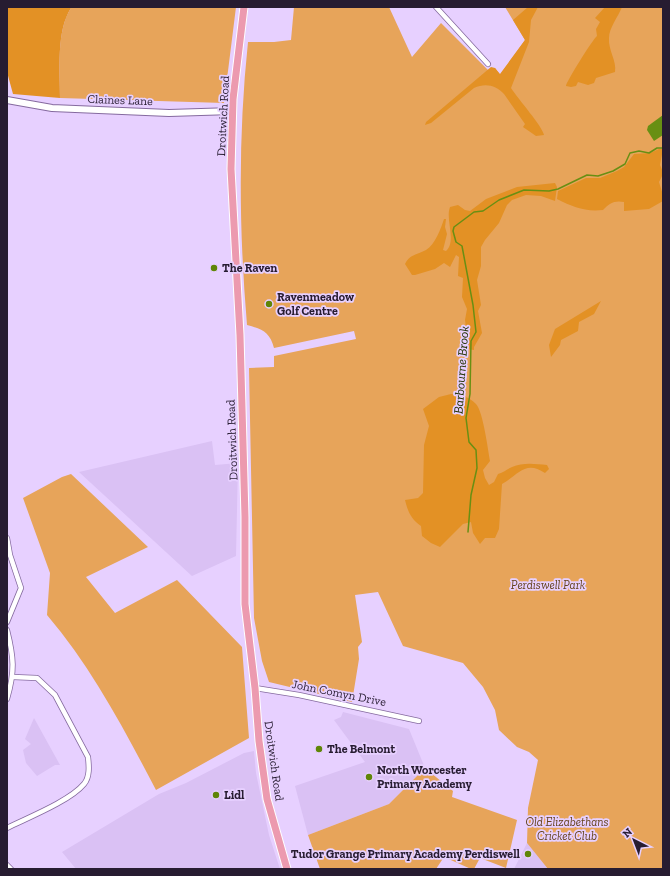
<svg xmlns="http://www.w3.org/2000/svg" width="670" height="876" font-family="'Zilla Slab',serif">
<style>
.built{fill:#dac1f4}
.green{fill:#e7a45a}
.forest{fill:#e39125}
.water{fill:#688f13}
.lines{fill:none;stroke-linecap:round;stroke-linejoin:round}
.stream{stroke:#688f13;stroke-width:1.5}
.minor-casing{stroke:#856a9f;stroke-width:6}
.tertiary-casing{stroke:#856a9f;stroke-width:8}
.primary-casing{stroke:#fff;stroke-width:9}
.minor{stroke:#fff;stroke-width:4.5}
.tertiary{stroke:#fff;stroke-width:6}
.primary{stroke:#ec9aaf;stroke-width:7}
.poi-dot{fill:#5f8507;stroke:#e7d0ff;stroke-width:1.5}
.labels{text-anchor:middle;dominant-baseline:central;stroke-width:3.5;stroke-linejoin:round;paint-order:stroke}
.street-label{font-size:12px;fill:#271c31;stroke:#e7d0ff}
.poi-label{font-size:12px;font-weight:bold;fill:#271c31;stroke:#e7d0ff;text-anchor:start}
.park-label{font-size:12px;font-style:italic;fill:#64421b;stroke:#e7d0ff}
.water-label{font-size:13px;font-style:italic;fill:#233304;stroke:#e7d0ff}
</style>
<rect width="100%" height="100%" fill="#e7d0ff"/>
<!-- built -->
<g class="built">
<path d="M 212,441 L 215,465 L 238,463 L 236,556 L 192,576 L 79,472 Z"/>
<path d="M 343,712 L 409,729 L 425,768 L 389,804 L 308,835 L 295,786 L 365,762 L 334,720 L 341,717 Z"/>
<path d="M 34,718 L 60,765 L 55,765 L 37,776 L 26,763 L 23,750 L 31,744 L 25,739 Z"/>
<path d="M 254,751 L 256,773 L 269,835 L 280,869 L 76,869 L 62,852 L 159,794 L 186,783 L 244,753 Z"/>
<path d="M 527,843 L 548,869 L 514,869 Z"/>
</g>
<!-- green -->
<g class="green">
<path d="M 75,7 L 236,7 L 224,103 L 60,98 C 60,71 56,31 71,8 Z"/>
<path d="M 294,7 L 389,7 L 412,57 L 441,23 L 490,72 L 495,68 L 500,75 L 525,40 L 505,7 L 663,7 L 663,869 L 548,869 L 527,843 L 528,808 L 538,760 L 529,752 L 517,747 L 499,730 L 495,710 L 483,687 L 463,663 L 403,646 L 378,592 L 355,595 L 362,642 L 358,647 L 359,659 L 352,702 L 269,682 L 262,661 L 254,618 L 249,368 L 274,367 L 274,356 L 356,339 L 354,331 L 274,348 C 270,332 262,329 247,325 C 239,231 238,136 248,42 L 274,42 L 291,40 Z"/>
<path d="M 71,474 L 148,547 L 86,577 L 115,613 L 177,580 L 242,647 L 249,738 L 156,790 C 124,729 92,668 47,615 L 50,573 L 23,498 L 62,477 Z"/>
<path d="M 425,768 L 453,791 L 452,797 L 517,820 L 506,868 L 480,858 L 474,869 L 471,869 L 444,857 L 436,869 L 320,869 L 308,835 L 389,804 Z"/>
</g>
<!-- forest -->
<g class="forest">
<path d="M 7,7 L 75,7 L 71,8 C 56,31 60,72 60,98 L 13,94 L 7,72 Z"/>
<path d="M 528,7 L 538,7 L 531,20 L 529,42 L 511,88 C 518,99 543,127 544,135 L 536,136 L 523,127 L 525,124 L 504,94 C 496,85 485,83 474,88 L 431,123 L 425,125 L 426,122 L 491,67 L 495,68 L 500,74 L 525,40 L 513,20 Z"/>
<path d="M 605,7 L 622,7 C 618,17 609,28 609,38 C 608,50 617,61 615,72 L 596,78 L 594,83 L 588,85 L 578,82 L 576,86 L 571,87 L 566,86 C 566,82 593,39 597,36 L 596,29 L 600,22 L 595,18 Z"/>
<path d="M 659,149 L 663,149 L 660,165 C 664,173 663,175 659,182 L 663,195 L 663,201 L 649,209 L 624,211 L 624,202 C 615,200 609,203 603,210 C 585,212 573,207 557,199 L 558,191 L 586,178 L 600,178 L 617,171 L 624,167 L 634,154 L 650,153 Z"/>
<path d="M 555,183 L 557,187 L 555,201 L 541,196 L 526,195 L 512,200 L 507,205 L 499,223 L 485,240 L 481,247 L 481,266 L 477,280 L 481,305 L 478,311 L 482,333 L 474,347 L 474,350 L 467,349 L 462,346 L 461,340 L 467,335 L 465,320 L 467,309 L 462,297 L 463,278 L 458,276 L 459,257 L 456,255 L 450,267 L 444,263 L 435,269 L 415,275 L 412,275 L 405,264 C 410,254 417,255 426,250 C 435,245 441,228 444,219 L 446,219 L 445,227 L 447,234 L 443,250 L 446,251 C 457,241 445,220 450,207 L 458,205 L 465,210 L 470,211 L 486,199 L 517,187 Z"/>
<path d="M 601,301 L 594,314 L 579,322 L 578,331 L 561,340 L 560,345 L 551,357 L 549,345 L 555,329 Z"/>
<path d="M 451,394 C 461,394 469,397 476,404 C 483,411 488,450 490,461 L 483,470 L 485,478 L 489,485 L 494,482 L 498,474 C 504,472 507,469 512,467 C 523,462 536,464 547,465 L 549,469 L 545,473 C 525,459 517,476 502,484 L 499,529 L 495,538 L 485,538 L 480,544 L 473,533 L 471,522 L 463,524 L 440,547 L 431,543 L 422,536 L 421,526 C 411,519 408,512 405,500 L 418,498 L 423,493 L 424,445 L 429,426 L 423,409 L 439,397 Z"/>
</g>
<!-- water -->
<path class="water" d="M 663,115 L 663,135 L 654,141 L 647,130 L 648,126 Z"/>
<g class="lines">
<!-- stream -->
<path class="stream" d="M 468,532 L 471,495 L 477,468 L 476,450 L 469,442 L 466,418 L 470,394 L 471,341 L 476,332 L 473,305 L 462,246 L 456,242 L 453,231 L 454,227 L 474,212 L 483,211 L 499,200 L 524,190 L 549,191 L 558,189 L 587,175 L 598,176 L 613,171 L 625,164 L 630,153 L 639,151 L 649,153 L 657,148 L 663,148"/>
<defs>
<g id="minor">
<path d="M 436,7 L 488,64"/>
<path d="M 7,538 L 10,555 L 21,588 L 7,622"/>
<path d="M 7,630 C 14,658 15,671 7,699"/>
<path d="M 255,688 L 299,695 L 419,721"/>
<path d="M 7,828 C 27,818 70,801 84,784 C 90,777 89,766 88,757 L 55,695 L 37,678 L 13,677"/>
<path d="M 7,865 L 11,869"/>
</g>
<path id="tertiary" d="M 7,100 L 52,108 L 169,113 L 233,111"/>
<path id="primary" d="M 244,7 L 233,99 L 231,169 L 240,335 L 245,517 L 245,604 L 255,688 L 259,741 L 267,799 L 287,869"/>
</defs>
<!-- minor casing -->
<use href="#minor" class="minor-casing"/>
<!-- tertiary casing -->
<use href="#tertiary" class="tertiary-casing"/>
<!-- primary casing -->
<use href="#primary" class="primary-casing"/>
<!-- minor -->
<use href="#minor" class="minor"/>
<!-- tertiary -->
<use href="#tertiary" class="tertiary"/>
<!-- primary -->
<use href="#primary" class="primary"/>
</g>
<!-- markers -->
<g class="poi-dot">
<circle cx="214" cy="268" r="4"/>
<circle cx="269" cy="304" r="4"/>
<circle cx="319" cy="749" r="4"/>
<circle cx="369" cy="777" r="4"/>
<circle cx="216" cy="795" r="4"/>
<circle cx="528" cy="854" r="4"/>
</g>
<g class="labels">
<!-- street labels -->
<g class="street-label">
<text transform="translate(120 100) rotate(2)">Claines Lane</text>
<text transform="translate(223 116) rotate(-87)">Droitwich Road</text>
<text transform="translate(232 440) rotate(-92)">Droitwich Road</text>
<text transform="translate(339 693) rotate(11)">John Comyn Drive</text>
<text transform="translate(274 761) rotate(82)">Droitwich Road</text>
</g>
<!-- poi labels -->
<g class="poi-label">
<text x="222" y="268">The Raven</text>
<text x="277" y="297">Ravenmeadow<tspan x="277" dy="14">Golf Centre</tspan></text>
<text x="327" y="749">The Belmont</text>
<text x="377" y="770">North Worcester<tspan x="377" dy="14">Primary Academy</tspan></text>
<text x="224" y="795">Lidl</text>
<text x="520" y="854" text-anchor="end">Tudor Grange Primary Academy Perdiswell</text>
</g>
<!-- park labels -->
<g class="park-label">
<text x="548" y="585">Perdiswell Park</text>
<text x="567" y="822">Old Elizabethans<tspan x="567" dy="14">Cricket Club</tspan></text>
</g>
<!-- water labels -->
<g class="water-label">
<text transform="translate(461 370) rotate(-86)">Barbourne Brook</text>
</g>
</g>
<!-- border -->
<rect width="670" height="876" fill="none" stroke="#271c31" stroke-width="16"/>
<!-- north arrow -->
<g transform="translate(634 840) rotate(318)" stroke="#e7d0ff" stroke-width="3" paint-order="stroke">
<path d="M0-3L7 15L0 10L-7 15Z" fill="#271c31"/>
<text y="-6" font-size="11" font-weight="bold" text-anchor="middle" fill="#271c31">N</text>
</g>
</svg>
